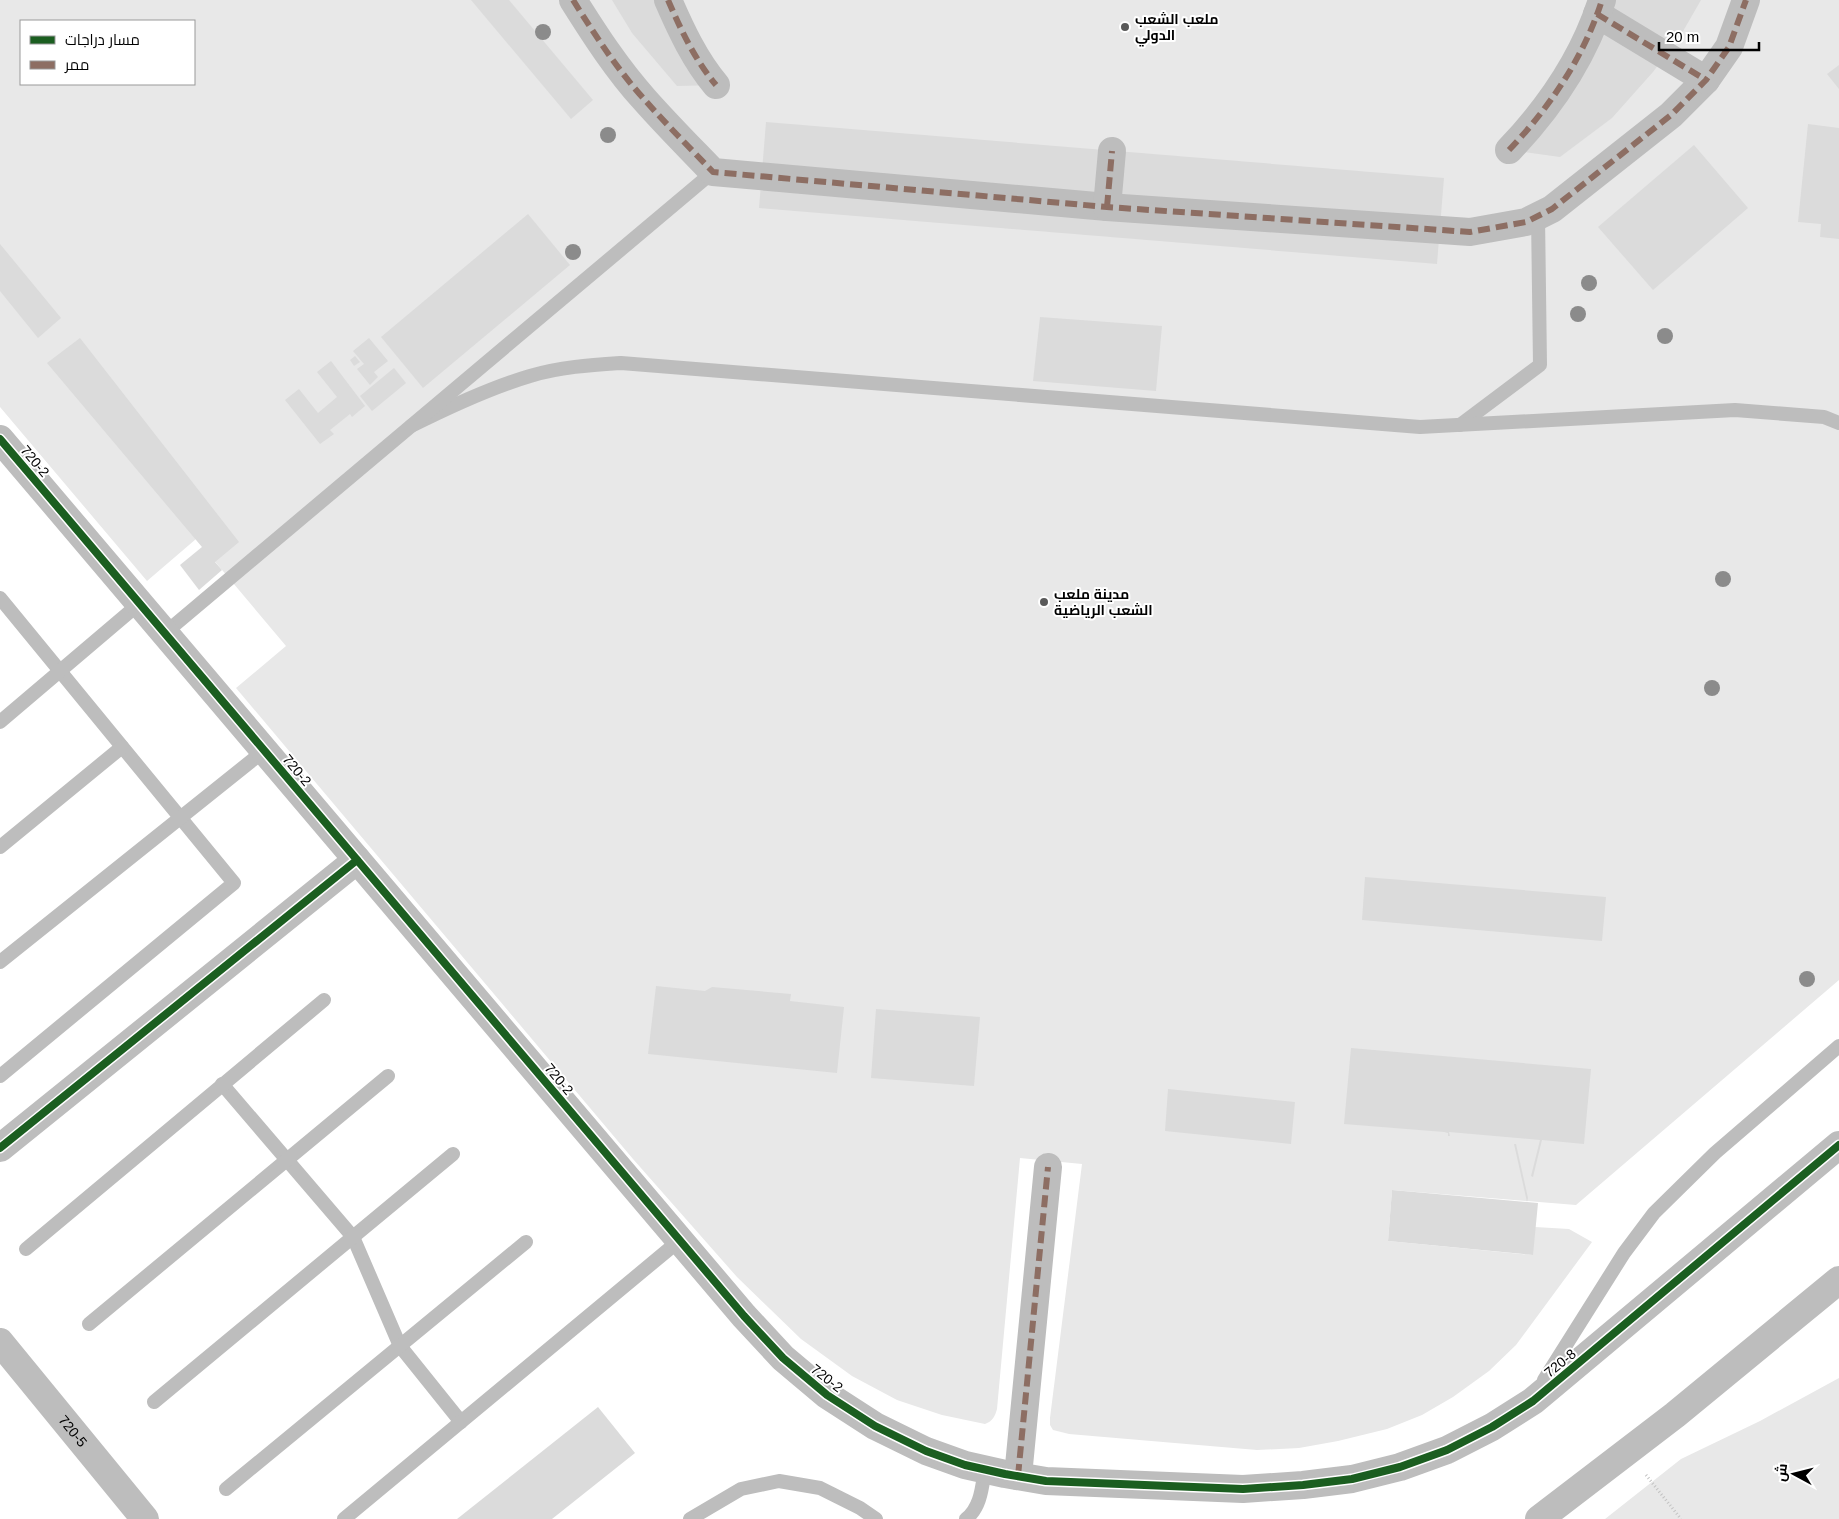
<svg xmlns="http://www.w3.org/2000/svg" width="1839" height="1519" font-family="Helvetica,Cairo,sans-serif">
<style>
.green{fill:#e8e8e8;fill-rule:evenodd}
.building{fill:#dbdbdb}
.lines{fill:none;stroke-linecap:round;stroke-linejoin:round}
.path{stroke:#c2c2c2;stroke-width:3;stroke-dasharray:1 2.5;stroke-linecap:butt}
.lane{stroke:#bdbdbd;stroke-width:14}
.street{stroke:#bdbdbd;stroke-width:28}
.quiet{stroke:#8d6e63;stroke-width:6;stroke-dasharray:12 6;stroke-linecap:butt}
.cycleway-casing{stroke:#fff;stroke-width:11}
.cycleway{stroke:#1b5e20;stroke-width:8}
.tree{fill:#8b8b8b}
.poi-dot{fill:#595959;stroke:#fff;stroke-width:2}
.labels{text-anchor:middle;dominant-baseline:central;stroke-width:4;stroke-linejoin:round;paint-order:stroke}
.poi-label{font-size:14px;font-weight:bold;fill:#000;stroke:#fff;text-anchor:start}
.street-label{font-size:14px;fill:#000;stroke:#fff}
</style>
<rect width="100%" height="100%" fill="#fff"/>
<!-- green -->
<g class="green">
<path d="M 0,0 L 1839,0 L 1839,980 L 1576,1205 L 1392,1190 L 1388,1241 L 1532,1255 L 1535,1227 L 1569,1229 L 1592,1242 L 1516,1345 L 1489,1371 L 1453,1397 L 1422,1415 L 1387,1429 L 1338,1441 L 1299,1448 L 1257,1450 L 1069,1434 L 1053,1430 L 1050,1425 L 1050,1418 L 1082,1164 L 1020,1158 L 997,1409 C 995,1416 993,1421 985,1424 L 942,1415 L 897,1400 L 852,1376 L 801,1339 L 737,1277 L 633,1159 L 236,688 L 286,646 L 196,539 L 147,581 L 0,407 ZM 21,21 L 194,21 L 194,84 L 21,84 Z"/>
<path d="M 1839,1378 L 1839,1519 L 1605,1519 L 1681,1459 L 1760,1421 Z"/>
</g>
<!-- building -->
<g class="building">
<path d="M 471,0 L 509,0 L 593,100 L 571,119 Z"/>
<path d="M 612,0 L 672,0 L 721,85 L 677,86 L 632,33 Z"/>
<path d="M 1597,0 L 1701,0 L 1682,33 L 1653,72 L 1612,118 L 1560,157 L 1509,150 L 1528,123 Z"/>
<path d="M 1839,65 L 1839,89 L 1827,74 Z"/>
<path d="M 766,122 L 1444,178 L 1437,264 L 759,208 Z"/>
<path d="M 1808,124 L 1839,128 L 1839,239 L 1820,237 L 1821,224 L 1798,222 Z"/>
<path d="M 1694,145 L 1748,208 L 1653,290 L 1598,227 Z"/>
<path d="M 528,214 L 570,265 L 423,388 L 381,337 Z"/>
<path d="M 0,244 L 61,318 L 38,338 L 0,291 Z"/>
<path d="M 1040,317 L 1162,326 L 1156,391 L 1033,381 Z"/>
<path d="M 80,338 L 239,542 L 215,562 L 222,570 L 199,590 L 180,565 L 202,547 L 47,363 Z"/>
<path d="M 369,338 L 388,361 L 374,372 L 378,377 L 370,385 L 357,369 L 364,364 L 353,351 Z"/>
<path d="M 355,356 L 360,362 L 354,366 L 350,360 Z"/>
<path d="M 331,361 L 365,406 L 352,417 L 350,414 L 330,430 L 334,434 L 320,444 L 285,400 L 299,389 L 318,413 L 337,397 L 317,372 Z"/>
<path d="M 394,368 L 406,383 L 372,411 L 360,396 Z"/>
<path d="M 1365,877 L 1606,897 L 1602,941 L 1362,920 Z"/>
<path d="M 656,986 L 705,991 L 712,987 L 791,994 L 790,1001 L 844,1007 L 837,1073 L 648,1054 Z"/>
<path d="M 876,1009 L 980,1017 L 974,1086 L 871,1078 Z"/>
<path d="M 1351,1048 L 1591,1069 L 1584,1144 L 1542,1140 L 1533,1177 L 1531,1176 L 1540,1140 L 1449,1132 L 1450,1136 L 1448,1136 L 1448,1133 L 1444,1132 L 1344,1124 Z"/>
<path d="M 1168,1089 L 1295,1102 L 1291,1144 L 1165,1131 Z"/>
<path d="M 1514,1144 L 1516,1144 L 1528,1198 L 1527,1202 L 1538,1203 L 1533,1255 L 1388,1241 L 1392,1190 L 1527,1202 Z"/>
<path d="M 598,1407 L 635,1453 L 552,1519 L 457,1519 Z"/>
</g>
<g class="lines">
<!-- path -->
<path class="path" d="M 1646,1475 L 1681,1519"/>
<!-- lane -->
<g class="lane">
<path d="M 1460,425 L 1540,365 L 1538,216"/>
<path d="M 411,426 C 449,407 489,388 530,376 C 560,367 591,365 621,363 L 1420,427 L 1735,410 L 1824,417 L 1839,423"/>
<path d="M 0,598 L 234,883 L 0,1076"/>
<path d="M 165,633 L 713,172"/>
<path d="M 0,722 L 140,603"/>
<path d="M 0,847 L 122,747"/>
<path d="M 0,962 L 265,750"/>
<path d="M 222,1084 L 353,1237 L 400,1346 L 461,1422"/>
<path d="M 26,1249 L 324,1000"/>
<path d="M 89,1324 L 388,1076"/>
<path d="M 1544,1380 L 1624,1253 L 1654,1213 L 1715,1153 L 1839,1046"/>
<path d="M 154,1402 L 453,1154"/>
<path d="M 226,1489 L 526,1242"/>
<path d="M 344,1519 L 680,1240"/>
<path d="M 690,1519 L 741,1489 L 779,1481 L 820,1488 L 860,1508 L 876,1519"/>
<path d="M 966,1519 C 981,1507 982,1487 985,1469"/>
</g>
<!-- street -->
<g class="street">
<path d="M 573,0 C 595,35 617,69 644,99 C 666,124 690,148 713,172 L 1107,207 L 1470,232 L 1526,222 L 1552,209 L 1671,115 L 1706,80 L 1729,47 L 1746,0"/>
<path d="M 668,0 C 681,30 695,60 716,85"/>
<path d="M 1597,14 L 1706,80"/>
<path d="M 1509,150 C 1550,107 1584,57 1602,0"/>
<path d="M 1107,207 L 1112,151"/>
<path d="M 0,439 L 744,1316 L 783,1358 L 827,1395 L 875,1426 L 926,1451 L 965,1465 L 1005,1474 L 1046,1481 L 1243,1489 L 1303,1485 L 1352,1479 L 1400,1467 L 1447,1450 L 1492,1427 L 1533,1401 L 1839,1145"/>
<path d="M 0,1148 L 357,860"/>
<path id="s1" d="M 0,1342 L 145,1519"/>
<path d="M 1018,1476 L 1048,1167"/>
<path d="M 1539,1519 L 1675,1415 L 1839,1280"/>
</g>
<!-- quiet -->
<g class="quiet">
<path d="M 573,0 C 595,35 617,69 644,99 C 666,124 690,148 713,172 L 1107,207 L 1470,232 L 1526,222 L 1552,209 L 1671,115 L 1706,80 L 1729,47 L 1746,0"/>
<path d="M 668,0 C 681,30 695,60 716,85"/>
<path d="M 1597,14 L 1706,80"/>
<path d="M 1509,150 C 1550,107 1584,57 1602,0"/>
<path d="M 1107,207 L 1112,151"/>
<path d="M 1018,1476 L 1048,1167"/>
</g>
<defs>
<g id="cycleway">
<path d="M 0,439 L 744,1316 L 783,1358 L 827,1395 L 875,1426 L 926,1451 L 965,1465 L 1005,1474 L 1046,1481 L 1243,1489 L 1303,1485 L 1352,1479 L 1400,1467 L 1447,1450 L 1492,1427 L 1533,1401 L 1839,1145"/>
<path d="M 0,1148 L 357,860"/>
</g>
</defs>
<!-- cycleway casing -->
<use href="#cycleway" class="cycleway-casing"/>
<!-- cycleway -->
<use href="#cycleway" class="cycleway"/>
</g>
<!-- trees -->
<g class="tree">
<circle cx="543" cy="32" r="8"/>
<circle cx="608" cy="135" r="8"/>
<circle cx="573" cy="252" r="8"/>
<circle cx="1589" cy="283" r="8"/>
<circle cx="1578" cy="314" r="8"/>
<circle cx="1665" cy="336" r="8"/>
<circle cx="1723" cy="579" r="8"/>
<circle cx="1712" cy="688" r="8"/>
<circle cx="1807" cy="979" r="8"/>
</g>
<!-- markers -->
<g class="poi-dot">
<circle cx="1125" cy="27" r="5"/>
<circle cx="1044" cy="602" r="5"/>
</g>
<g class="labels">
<!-- poi labels -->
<g class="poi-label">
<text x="1135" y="19">ملعب الشعب<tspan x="1135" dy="16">الدولي</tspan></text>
<text x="1054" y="594">مدينة ملعب<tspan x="1054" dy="16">الشعب الرياضية</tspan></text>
</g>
<!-- street labels -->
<g class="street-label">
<text transform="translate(35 461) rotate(50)">720-2</text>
<text transform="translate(297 770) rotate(50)">720-2</text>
<text transform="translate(559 1079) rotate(50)">720-2</text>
<text transform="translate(1560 1363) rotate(-39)">720-8</text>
<text transform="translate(827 1378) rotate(38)">720-2</text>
<text stroke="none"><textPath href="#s1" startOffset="115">720-5</textPath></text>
</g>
</g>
<!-- legend -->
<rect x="20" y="20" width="175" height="65" fill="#ffffff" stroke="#999999"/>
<rect x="30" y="36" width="25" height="8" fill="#1b5e20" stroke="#999999"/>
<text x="65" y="45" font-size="15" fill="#000000">مسار دراجات</text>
<rect x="30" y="61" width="25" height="8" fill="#8d6e63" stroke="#999999"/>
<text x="65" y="70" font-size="15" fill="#000000">ممر</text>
<!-- north arrow -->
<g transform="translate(1794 1474) rotate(277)" stroke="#ffffff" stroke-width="4" paint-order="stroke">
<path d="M0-4L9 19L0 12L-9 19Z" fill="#000000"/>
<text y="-8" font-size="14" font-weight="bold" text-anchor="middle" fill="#000000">ش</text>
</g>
<!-- scale -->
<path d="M1659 42v8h100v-8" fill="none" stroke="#000000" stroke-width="2.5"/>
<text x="1666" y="42" font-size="15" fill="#000000" stroke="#ffffff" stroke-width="4" paint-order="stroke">20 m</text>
</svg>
